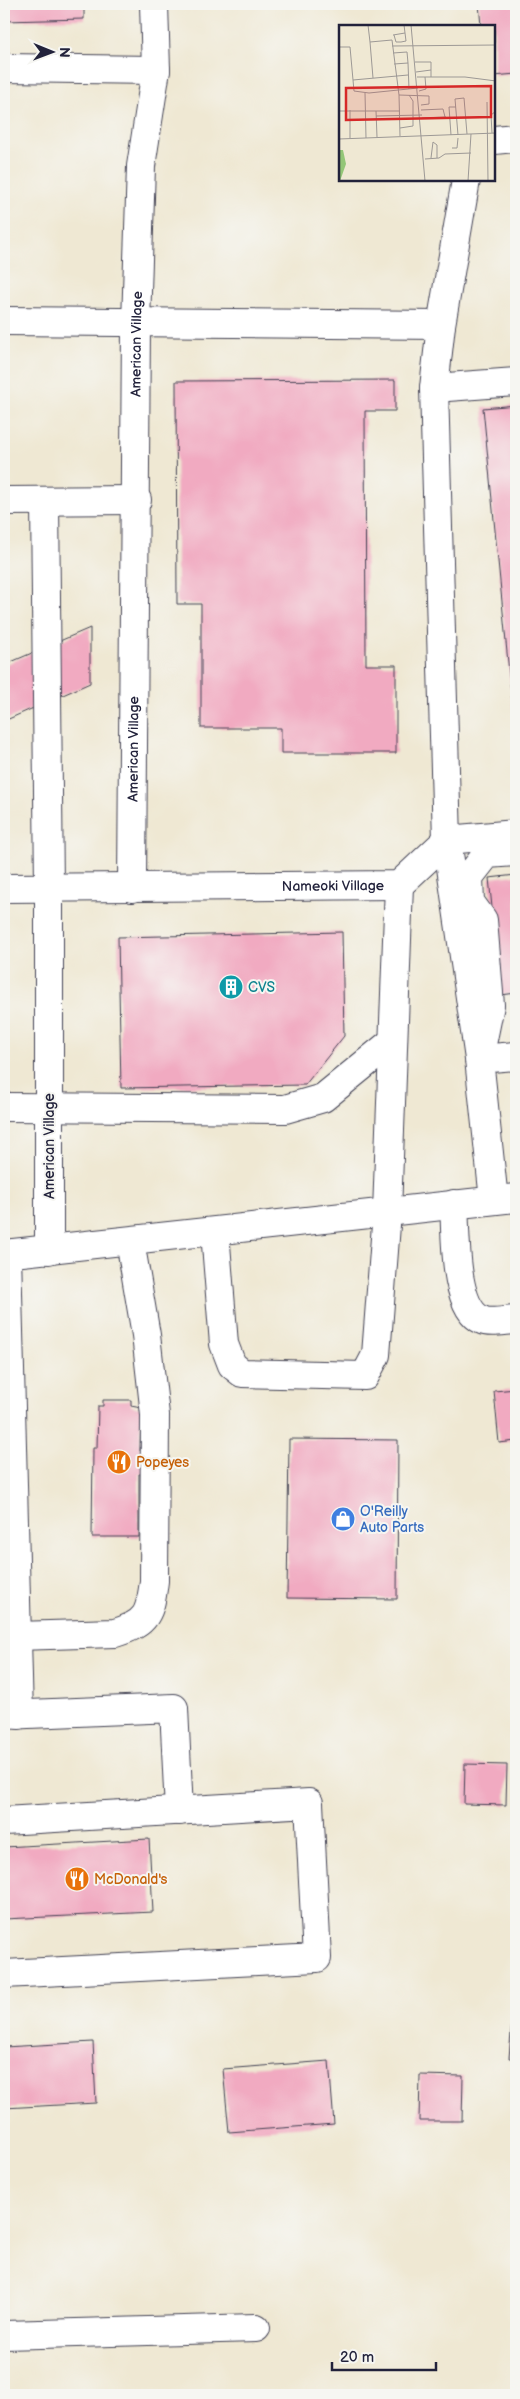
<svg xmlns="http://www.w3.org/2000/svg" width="520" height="2399" font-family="'Balsamiq Sans',sans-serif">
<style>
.building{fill:#f1aac1}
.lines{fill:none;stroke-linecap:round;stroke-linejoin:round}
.minor-casing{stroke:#414052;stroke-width:30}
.major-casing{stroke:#414052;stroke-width:30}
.minor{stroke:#fff;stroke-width:28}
.major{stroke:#fff;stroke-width:28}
.labels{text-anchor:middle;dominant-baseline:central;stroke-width:4;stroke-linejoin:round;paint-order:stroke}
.street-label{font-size:14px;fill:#22223b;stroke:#f6f6f2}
.culture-label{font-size:14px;fill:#0d838f;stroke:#f6f6f2;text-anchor:start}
.food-label{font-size:14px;fill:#c56008;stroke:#f6f6f2;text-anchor:start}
.shop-label{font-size:14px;fill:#366cbe;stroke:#f6f6f2;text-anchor:start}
.inset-road{fill:none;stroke:#9d9996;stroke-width:1}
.view{fill:#d62828;fill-opacity:0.15;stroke:#d62828;stroke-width:2.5}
.inset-edge{fill:none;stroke:#22223b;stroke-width:2.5}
</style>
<rect width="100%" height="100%" fill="#f6f6f2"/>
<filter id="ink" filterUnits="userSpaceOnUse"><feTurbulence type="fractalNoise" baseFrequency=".02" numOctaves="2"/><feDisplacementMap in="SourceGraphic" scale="10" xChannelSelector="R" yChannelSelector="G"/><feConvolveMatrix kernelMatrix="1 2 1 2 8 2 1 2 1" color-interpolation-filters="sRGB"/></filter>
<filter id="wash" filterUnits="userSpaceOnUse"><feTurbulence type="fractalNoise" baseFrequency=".0096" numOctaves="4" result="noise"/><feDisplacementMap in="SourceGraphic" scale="20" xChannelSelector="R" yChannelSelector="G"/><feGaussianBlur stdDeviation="1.12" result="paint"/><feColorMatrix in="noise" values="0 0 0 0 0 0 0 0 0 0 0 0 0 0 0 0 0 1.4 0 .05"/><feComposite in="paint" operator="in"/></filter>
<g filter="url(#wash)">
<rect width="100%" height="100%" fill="#efe8d3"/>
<g id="blocks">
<!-- building -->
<g class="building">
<path d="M 4,4 L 84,4 L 84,19 L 4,21 Z"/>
<path d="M 479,4 L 516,4 L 516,74 L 494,76 L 494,26 L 481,26 Z"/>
<path d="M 395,380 L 395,411 L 365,411 L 366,665 L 396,665 L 396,753 L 281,753 L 281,728 L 201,728 L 201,604 L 177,604 L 176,381 Z"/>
<path d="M 516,405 L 516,734 L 515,734 L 483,408 Z"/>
<path d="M 90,628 L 90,683 L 4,721 L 4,665 Z"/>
<path d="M 516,875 L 516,993 L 501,995 L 489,878 Z"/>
<path d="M 342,932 L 344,1036 L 305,1085 L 121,1088 L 118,937 Z"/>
<path d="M 516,1389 L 516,1441 L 499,1443 L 494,1391 Z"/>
<path d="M 103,1400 L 131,1400 L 131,1406 L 141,1408 L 140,1451 L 145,1451 L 144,1474 L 139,1474 L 139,1537 L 92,1537 L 93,1448 L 97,1448 L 98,1406 L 103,1406 Z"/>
<path d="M 289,1439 L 398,1440 L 397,1599 L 287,1598 Z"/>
<path d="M 465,1764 L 507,1765 L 506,1805 L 464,1804 Z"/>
<path d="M 149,1839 L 153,1912 L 4,1919 L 4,1847 Z"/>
<path d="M 512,2020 L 516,2020 L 516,2058 L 509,2058 Z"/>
<path d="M 93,2042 L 96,2103 L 4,2108 L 4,2047 Z"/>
<path d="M 329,2061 L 334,2124 L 229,2132 L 223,2069 Z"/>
<path d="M 420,2075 L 463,2076 L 462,2121 L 419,2121 Z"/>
</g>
</g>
</g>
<g filter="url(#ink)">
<use href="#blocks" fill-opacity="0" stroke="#414052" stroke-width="1"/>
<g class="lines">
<defs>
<g id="minor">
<path d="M 4,68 L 156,70"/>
<path d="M 494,140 L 516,138"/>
<path d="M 466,180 L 441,325 L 434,388 L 447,840 L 479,1059 L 494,1200"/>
<path d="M 4,321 L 441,325"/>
<path d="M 434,388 L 516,382"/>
<path d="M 4,501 L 137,500"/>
<path d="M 45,501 L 49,889 L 49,1250"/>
<path d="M 516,852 L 487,854 L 469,877 L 470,902 L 483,920 L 490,1005 L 479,1059 L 516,1056"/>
<path id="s1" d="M 4,888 L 399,885 L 447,840 L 516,834"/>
<path id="s2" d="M 132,888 L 136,323 L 141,166 L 156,70 L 154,4"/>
<path d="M 4,1107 L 285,1109 L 323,1098 L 393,1041"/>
<path d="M 454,1204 C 456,1233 453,1307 482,1320 C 490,1324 507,1320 516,1320"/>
<path d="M 215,1232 L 224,1344 L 232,1365 L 242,1373 L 365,1376 L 376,1355 L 387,1212 L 399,885"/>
<path d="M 7,1254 L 19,1715"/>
<path d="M 17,1636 L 115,1633 C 148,1623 150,1613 154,1581 L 155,1415 L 146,1335 L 130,1241"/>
<path d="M 4,1715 L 174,1708 L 179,1811"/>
<path d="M 4,1821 L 309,1803 L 317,1958 L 4,1974"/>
<path d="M 4,2335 L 256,2328"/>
</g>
<path id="major" d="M 4,1254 L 516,1198"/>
</defs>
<!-- minor casing -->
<use href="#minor" class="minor-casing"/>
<!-- major casing -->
<use href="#major" class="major-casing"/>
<!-- minor -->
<use href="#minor" class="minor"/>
<!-- major -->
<use href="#major" class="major"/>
</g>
</g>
<!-- icons -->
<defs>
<symbol id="building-disc" viewBox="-11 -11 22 22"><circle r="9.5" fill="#0f9aa8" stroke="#f6f6f2"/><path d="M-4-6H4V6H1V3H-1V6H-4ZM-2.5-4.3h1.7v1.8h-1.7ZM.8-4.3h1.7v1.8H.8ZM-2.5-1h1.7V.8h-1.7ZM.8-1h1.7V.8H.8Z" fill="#fff"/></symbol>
<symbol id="restaurant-disc" viewBox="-11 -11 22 22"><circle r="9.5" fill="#e8710a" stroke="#f6f6f2"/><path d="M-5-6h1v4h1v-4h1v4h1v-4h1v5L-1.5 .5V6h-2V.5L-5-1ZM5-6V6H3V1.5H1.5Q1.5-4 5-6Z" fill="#fff"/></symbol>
<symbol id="shop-disc" viewBox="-11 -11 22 22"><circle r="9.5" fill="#3f7fe0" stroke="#f6f6f2"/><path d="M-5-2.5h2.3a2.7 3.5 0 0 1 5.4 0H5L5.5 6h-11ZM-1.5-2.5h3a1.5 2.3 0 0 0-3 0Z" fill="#fff"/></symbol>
</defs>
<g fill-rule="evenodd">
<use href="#building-disc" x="217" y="973" width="28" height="28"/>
<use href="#restaurant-disc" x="105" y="1448" width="28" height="28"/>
<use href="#shop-disc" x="329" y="1505" width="28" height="28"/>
<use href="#restaurant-disc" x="63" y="1865" width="28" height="28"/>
</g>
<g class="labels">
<!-- street labels -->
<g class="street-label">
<text stroke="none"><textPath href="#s2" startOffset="544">American Village</textPath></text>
<text stroke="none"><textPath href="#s2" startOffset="139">American Village</textPath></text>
<text stroke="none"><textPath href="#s1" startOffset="329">Nameoki Village</textPath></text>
<text transform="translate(49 1146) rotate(-90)">American Village</text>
</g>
<!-- culture labels -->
<g class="culture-label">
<text x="248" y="987">CVS</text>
</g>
<!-- food labels -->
<g class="food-label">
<text x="136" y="1462">Popeyes</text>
<text x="94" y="1879">McDonald's</text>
</g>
<!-- shop labels -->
<g class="shop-label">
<text x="360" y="1511">O'Reilly<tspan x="360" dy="16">Auto Parts</tspan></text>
</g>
</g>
<!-- overview -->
<g transform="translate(339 25)">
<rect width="156" height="156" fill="#efe8d3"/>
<path d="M 0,125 L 4,125 L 7,139 L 1,156 Z" fill="#93c677"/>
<path class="inset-road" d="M 29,0 L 31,17 L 53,15 L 60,70 L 61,111M 72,0 L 86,156M 54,10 L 66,8 L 65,0M 55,10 L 57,17 L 62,17 L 67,16 L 66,8M 31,17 L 34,53M 53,21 L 157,20M 0,22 L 11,22 L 15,66 L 30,68 L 79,63M 54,28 L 68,27 L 69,38M 76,37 L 92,37 L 92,52M 55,39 L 69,38 L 70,64M 77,47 L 92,45M 78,52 L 126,52 L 157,56M 14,55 L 69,50M 80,66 L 87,64 L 86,52M 26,68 L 27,113M 60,70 L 90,71 L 90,79 L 82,80M 148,77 L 149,156M 11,85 L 11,113M 82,85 L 104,84 L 106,92M 0,86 L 61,86M 37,86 L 38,112M 37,91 L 83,90M 83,93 L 107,92M 61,103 L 74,101 L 74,76 L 70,70M 153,108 L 152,90 L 157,86M 112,110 L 110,82 L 117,82M 119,110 L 116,74 L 125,73 L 128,109M 0,114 L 157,108M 113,123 L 118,123 L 119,113M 92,133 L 94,117 L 98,120 L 98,133M 86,134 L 100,133 L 106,129 L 132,128M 129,156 L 132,109"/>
<path class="view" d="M 152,61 L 152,92 L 7,95 L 7,63 Z"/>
<rect width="156" height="156" class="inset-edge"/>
</g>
<!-- margin -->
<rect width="520" height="2399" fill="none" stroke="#f6f6f2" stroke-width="20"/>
<!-- north arrow -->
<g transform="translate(52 52) rotate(91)" stroke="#f6f6f2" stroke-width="4" paint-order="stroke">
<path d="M0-4L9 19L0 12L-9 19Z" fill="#22223b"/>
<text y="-8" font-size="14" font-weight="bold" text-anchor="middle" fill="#22223b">N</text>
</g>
<!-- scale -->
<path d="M332 2362v8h104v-8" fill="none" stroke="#22223b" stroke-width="2.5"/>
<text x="340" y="2362" font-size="15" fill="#22223b" stroke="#f6f6f2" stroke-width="4" paint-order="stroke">20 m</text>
</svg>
